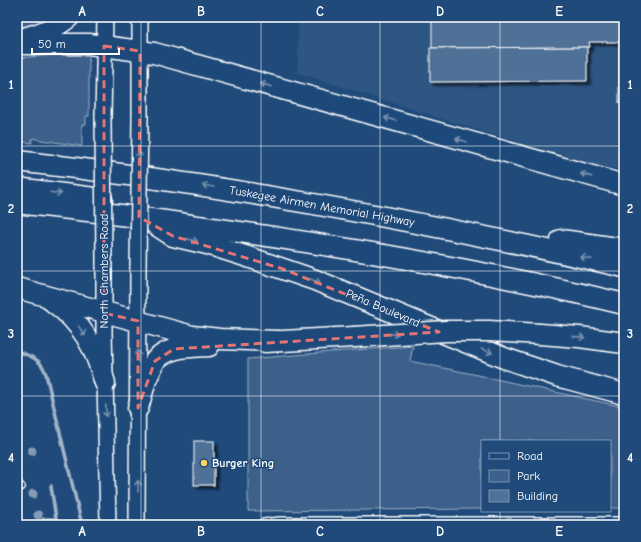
<svg xmlns="http://www.w3.org/2000/svg" width="641" height="542" font-family="'Comic Neue',sans-serif">
<style>
.built{fill:#2e5683}
.green{fill:#3c618b;stroke:#9eb0c5}
.lines{fill:none;stroke-linecap:round;stroke-linejoin:round}
.stream{stroke:#a3b5c8;stroke-width:3.5}
.building{fill:#507197;stroke:#fff;filter:url(#shadow)}
.lane-casing{stroke:#fff;stroke-width:8}
.street-casing{stroke:#fff;stroke-width:14}
.secondary-casing{stroke:#fff;stroke-width:18}
.highway-casing{stroke:#fff;stroke-width:23}
.lane{stroke:#1f4a7a;stroke-width:5.5}
.street{stroke:#1f4a7a;stroke-width:11}
.secondary{stroke:#1f4a7a;stroke-width:15}
.highway{stroke:#1f4a7a;stroke-width:20}
.secondary-bridge-casing{stroke:#fff;stroke-width:18;stroke-linecap:butt}
.highway-bridge-casing{stroke:#fff;stroke-width:23;stroke-linecap:butt}
.secondary-bridge{stroke:#1f4a7a;stroke-width:15}
.highway-bridge{stroke:#1f4a7a;stroke-width:20}
.tree{fill:#859cb6}
.oneway{stroke:#7992af}
.marked{fill:none;stroke:#e47373;stroke-width:3;stroke-dasharray:8 5;stroke-linejoin:round}
.grid{fill:none;stroke:#fff;stroke-width:1;stroke-opacity:0.55}
.poi-dot{fill:#ffd166;stroke:#1f4a7a;stroke-width:1.5}
.labels{text-anchor:middle;dominant-baseline:central;stroke-width:3;stroke-linejoin:round;paint-order:stroke}
.street-label{font-size:12px;fill:#fff;stroke:#1f4a7a}
.poi-label{font-size:12px;font-weight:bold;fill:#fff;stroke:#1f4a7a;text-anchor:start}
.neatline{fill:none;stroke:#fff;stroke-width:1.5}
.grid-label{font-size:13px;text-anchor:middle;font-weight:bold;fill:#fff}
</style>
<defs>
<filter id="shadow"><feDropShadow dx="3.5" dy="3.5" stdDeviation="1" flood-color="#0009"/></filter>
</defs>
<rect width="100%" height="100%" fill="#1f4a7a"/>
<filter id="ink" filterUnits="userSpaceOnUse"><feTurbulence type="fractalNoise" baseFrequency=".025" numOctaves="2"/><feDisplacementMap in="SourceGraphic" scale="8" xChannelSelector="R" yChannelSelector="G"/><feConvolveMatrix kernelMatrix="1 2 1 2 8 2 1 2 1" color-interpolation-filters="sRGB"/></filter>
<g filter="url(#ink)">
<!-- built -->
<path class="built" d="M 298,17 L 624,17 L 624,169 L 600,167 L 459,124 L 298,73 Z"/>
<!-- green -->
<g class="green">
<path d="M 17,17 L 59,17 L 25,29 L 17,30 Z"/>
<path d="M 80,53 L 86,54 L 89,57 L 89,116 L 86,116 L 86,124 L 82,124 L 82,146 L 41,140 L 32,138 L 32,143 L 17,141 L 17,58 Z"/>
<path d="M 413,346 L 410,361 L 468,373 L 624,407 L 624,508 L 610,508 L 610,441 L 482,441 L 482,509 L 248,511 L 248,359 L 355,350 Z"/>
</g>
<g class="lines">
<!-- stream -->
<g class="stream">
<path d="M 17,351 C 32,357 40,358 46,374 L 82,525"/>
<path d="M 51,486 L 57,525"/>
<path d="M 43,519 L 56,519"/>
</g>
</g>
<!-- building -->
<g class="building">
<path d="M 432,17 L 624,17 L 624,103 L 619,103 L 619,42 L 589,42 L 590,47 L 432,48 Z"/>
<path d="M 587,47 L 587,81 L 430,82 L 430,48 Z"/>
<rect x="194" y="441" width="20" height="44"/>
</g>
<g class="lines">
<defs>
<path id="lane" d="M 17,481 L 22,487"/>
<path id="street" d="M 264,525 L 280,523 L 624,523"/>
<g id="secondary">
<path d="M 103,117 L 105,17"/>
<path d="M 140,119 L 140,17"/>
<path d="M 104,265 L 104,330 L 108,525"/>
<path d="M 137,525 L 138,266"/>
</g>
<g id="highway">
<path d="M 24,38 C 40,34 56,28 69,17"/>
<path d="M 17,44 L 89,44 L 154,53 L 624,185"/>
<path d="M 17,161 C 221,184 424,221 624,267"/>
<path d="M 17,188 L 102,199"/>
<path d="M 17,203 C 59,208 101,212 143,218 C 161,220 180,223 198,226 C 341,246 483,270 624,304"/>
<path d="M 156,225 L 173,236 L 207,244 L 248,257 L 315,280 L 504,358 L 557,376 L 624,394"/>
<path d="M 561,240 L 624,249"/>
<path d="M 17,288 L 192,336 L 220,339 L 277,341"/>
<path d="M 52,301 C 83,323 95,348 105,383"/>
<path d="M 540,334 L 579,337 L 624,343"/>
<path d="M 265,342 L 354,337"/>
<path d="M 138,408 L 146,380 L 155,361 C 167,346 191,347 209,346"/>
</g>
</defs>
<!-- lane casing -->
<use href="#lane" class="lane-casing"/>
<!-- street casing -->
<use href="#street" class="street-casing"/>
<!-- secondary casing -->
<use href="#secondary" class="secondary-casing"/>
<!-- highway casing -->
<use href="#highway" class="highway-casing"/>
<!-- lane -->
<use href="#lane" class="lane"/>
<!-- street -->
<use href="#street" class="street"/>
<!-- secondary -->
<use href="#secondary" class="secondary"/>
<!-- highway -->
<use href="#highway" class="highway"/>
<defs>
<g id="secondary-bridge">
<path d="M 103,117 L 104,265"/>
<path d="M 138,266 L 140,119"/>
</g>
<path id="highway-bridge" d="M 354,337 L 446,331 L 489,331 L 540,334"/>
</defs>
<!-- secondary-bridge casing -->
<use href="#secondary-bridge" class="secondary-bridge-casing"/>
<!-- highway-bridge casing -->
<use href="#highway-bridge" class="highway-bridge-casing"/>
<!-- secondary-bridge -->
<use href="#secondary-bridge" class="secondary-bridge"/>
<!-- highway-bridge -->
<use href="#highway-bridge" class="highway-bridge"/>
</g>
<!-- trees -->
<g class="tree">
<circle cx="32" cy="451" r="4.5"/>
<circle cx="33" cy="494" r="4.5"/>
<circle cx="38" cy="515" r="4.5"/>
</g>
<!-- one-way arrows -->
<defs><path id="oneway-shaft" d="M-6 0H5M1.5-3L5.5 0L1.5 3" fill="none" stroke-width="1.6" stroke-linecap="round" stroke-linejoin="round"/></defs>
<g class="oneway">
<use href="#oneway-shaft" transform="translate(266 85) rotate(-164)"/>
<use href="#oneway-shaft" transform="translate(390 119) rotate(-165)"/>
<use href="#oneway-shaft" transform="translate(461 140) rotate(-164)"/>
<use href="#oneway-shaft" transform="translate(139 157) rotate(-89)"/>
<use href="#oneway-shaft" transform="translate(586 175) rotate(-164)"/>
<use href="#oneway-shaft" transform="translate(208 186) rotate(-171)"/>
<use href="#oneway-shaft" transform="translate(56 193) rotate(7)"/>
<use href="#oneway-shaft" transform="translate(192 240) rotate(14)"/>
<use href="#oneway-shaft" transform="translate(586 258) rotate(-168)"/>
<use href="#oneway-shaft" transform="translate(315 281) rotate(21)"/>
<use href="#oneway-shaft" transform="translate(82 331) rotate(55)"/>
<use href="#oneway-shaft" transform="translate(393 334) rotate(-4)"/>
<use href="#oneway-shaft" transform="translate(579 337) rotate(6)"/>
<use href="#oneway-shaft" transform="translate(487 351) rotate(22)"/>
<use href="#oneway-shaft" transform="translate(138 356) rotate(-91)"/>
<use href="#oneway-shaft" transform="translate(106 411) rotate(88)"/>
<use href="#oneway-shaft" transform="translate(138 486) rotate(-90)"/>
</g>
</g>
<!-- marked area -->
<path class="marked" d="M 104,46 L 140,51 L 139,217 L 173,236 L 283,269 L 439,332 L 174,349 L 155,361 L 138,408 L 138,321 L 104,313 Z"/>
<!-- grid -->
<path class="grid" d="M 141,17 L 141,525M 261,17 L 261,525M 380,17 L 380,525M 500,17 L 500,441M 17,146 L 624,146M 17,271 L 624,271M 17,396 L 624,396M 500,511 L 500,525"/>
<!-- markers -->
<circle class="poi-dot" cx="204" cy="463" r="4"/>
<g class="labels">
<!-- street labels -->
<g class="street-label">
<text transform="translate(322 206) rotate(10)">Tuskegee Airmen Memorial Highway</text>
<text transform="translate(104 271) rotate(-90)">North Chambers Road</text>
<text transform="translate(383 308) rotate(23)">Peña Boulevard</text>
</g>
<!-- poi labels -->
<g class="poi-label">
<text x="212" y="463">Burger King</text>
</g>
</g>
<!-- margin -->
<rect width="641" height="542" fill="none" stroke="#1f4a7a" stroke-width="44"/>
<!-- legend -->
<rect x="481" y="440" width="130" height="72" fill="#1f4a7a" stroke="#7992af"/>
<rect x="489" y="453" width="20" height="6" fill="#1f4a7a" stroke="#7992af"/>
<text x="517" y="460" font-size="12" fill="#ffffff">Road</text>
<rect x="489" y="470" width="20" height="12" fill="#3c618b" stroke="#7992af"/>
<text x="517" y="480" font-size="12" fill="#ffffff">Park</text>
<rect x="489" y="490" width="20" height="12" fill="#507197" stroke="#7992af"/>
<text x="517" y="500" font-size="12" fill="#ffffff">Building</text>
<!-- scale -->
<path d="M32 48v6h87v-6" fill="none" stroke="#ffffff" stroke-width="2"/>
<text x="38" y="48" font-size="12" fill="#ffffff" stroke="#1f4a7a" stroke-width="3" paint-order="stroke">50 m</text>
<rect x="22" y="22" width="597" height="498" class="neatline"/>
<g class="grid-label">
<text x="82" y="16">A</text>
<text x="201" y="16">B</text>
<text x="320" y="16">C</text>
<text x="440" y="16">D</text>
<text x="559" y="16">E</text>
<text x="11" y="89">1</text>
<text x="630" y="89">1</text>
<text x="11" y="213">2</text>
<text x="630" y="213">2</text>
<text x="11" y="338">3</text>
<text x="630" y="338">3</text>
<text x="11" y="462">4</text>
<text x="630" y="462">4</text>
<text x="82" y="536">A</text>
<text x="201" y="536">B</text>
<text x="320" y="536">C</text>
<text x="440" y="536">D</text>
<text x="559" y="536">E</text>
</g>
</svg>
